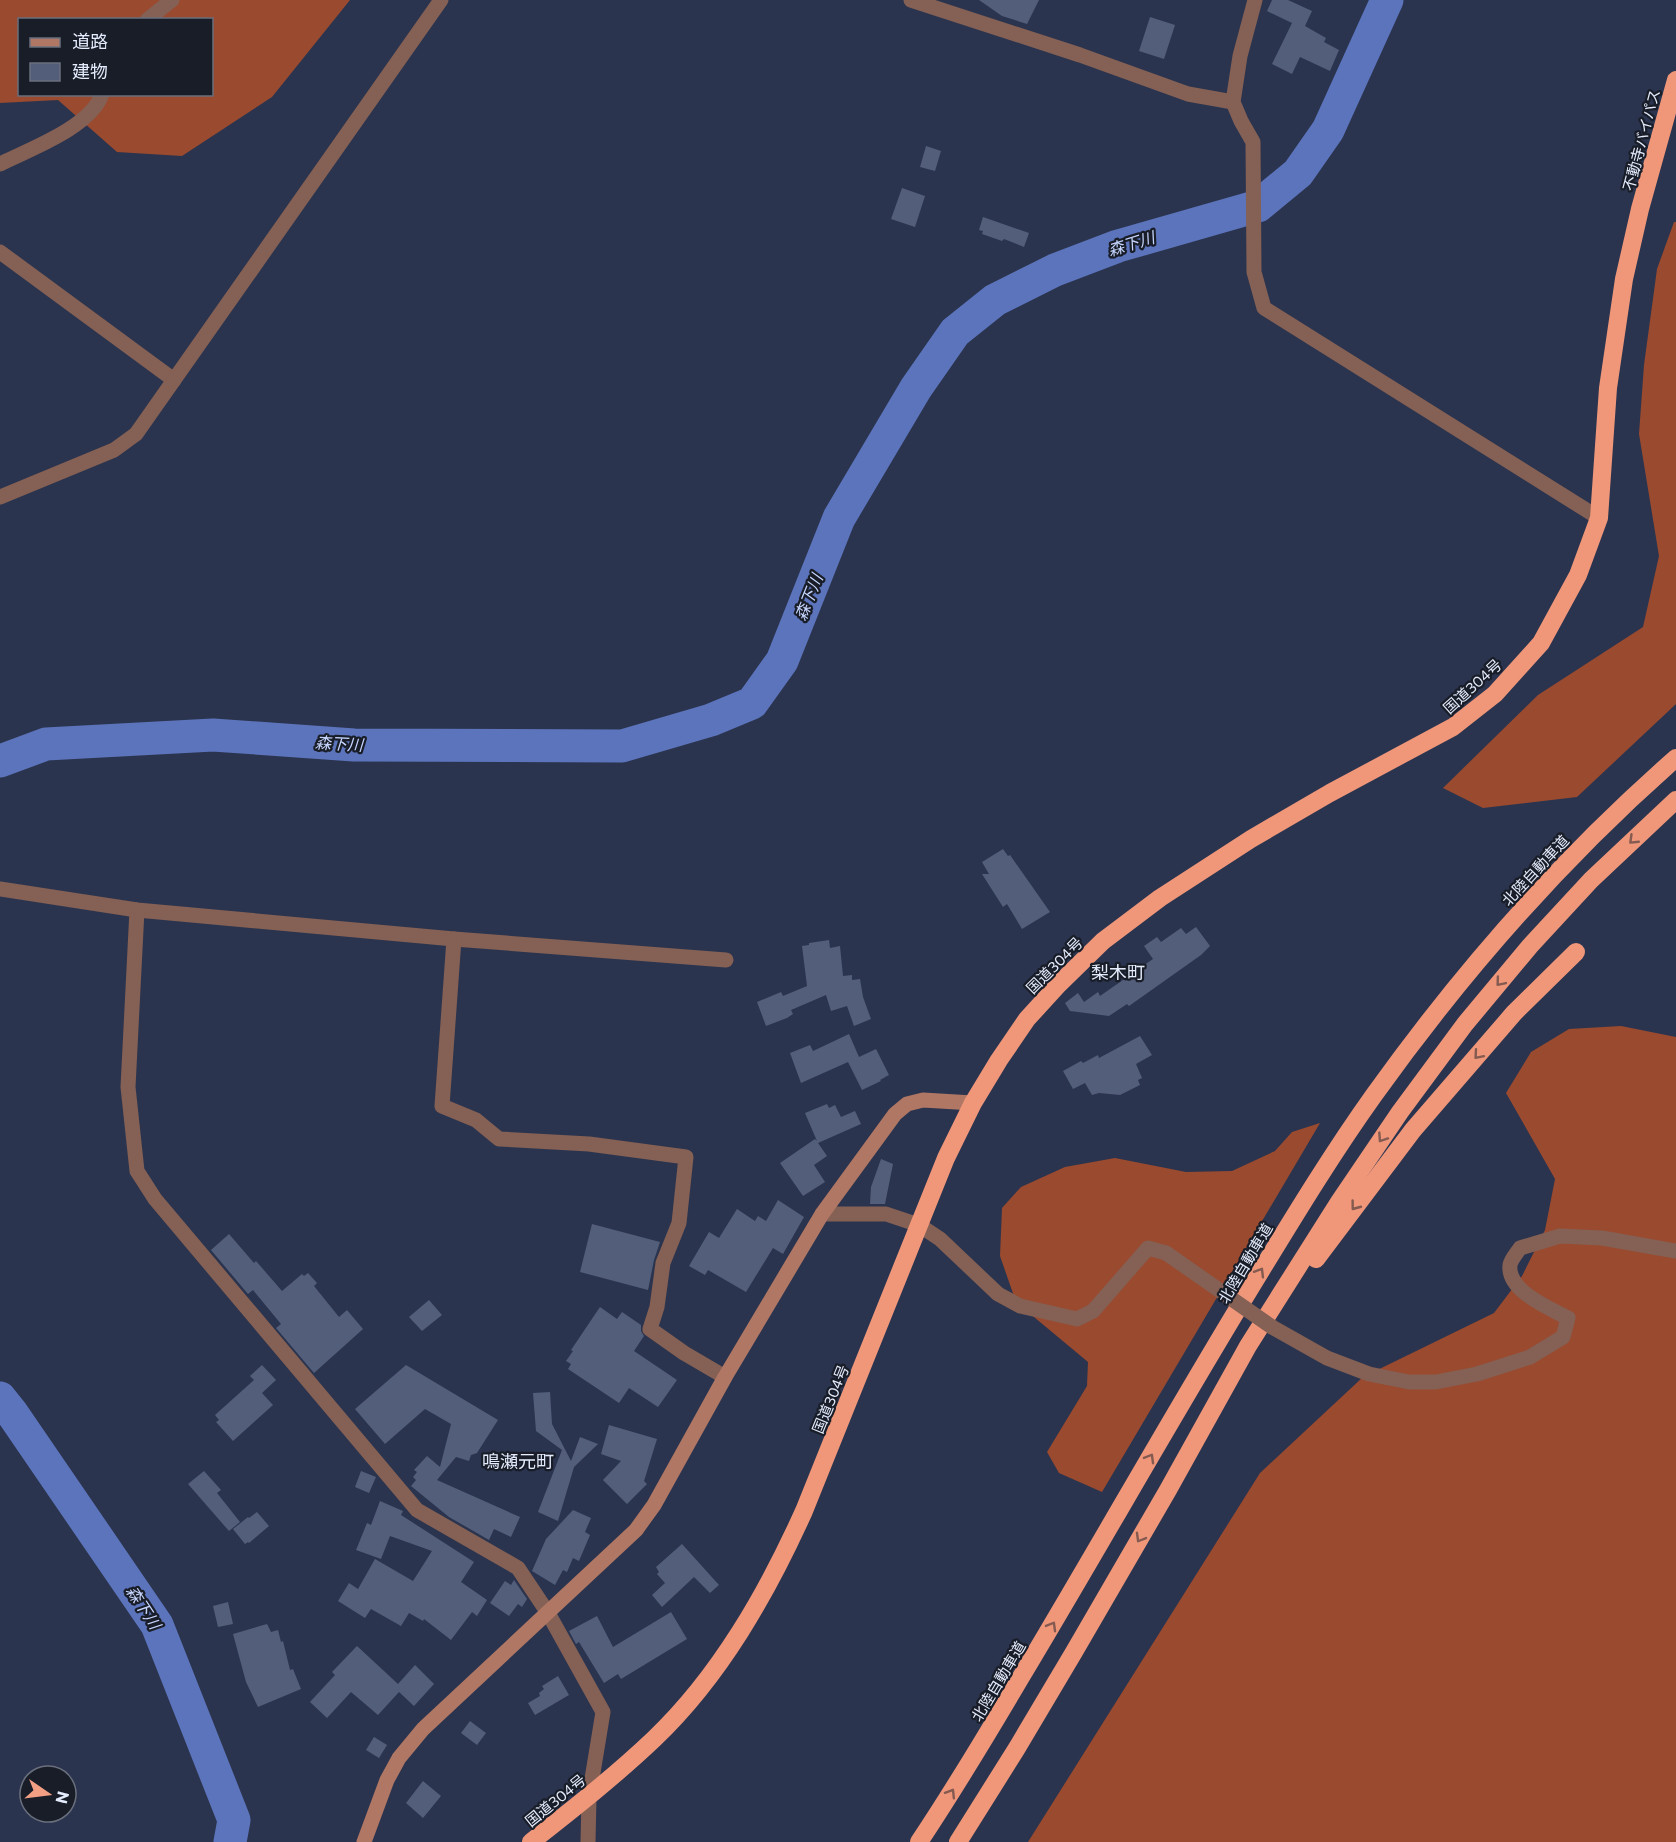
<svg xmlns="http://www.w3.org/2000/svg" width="1676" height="1842" font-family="Commissioner,'Noto Sans JP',sans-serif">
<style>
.forest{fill:#9a4a2f;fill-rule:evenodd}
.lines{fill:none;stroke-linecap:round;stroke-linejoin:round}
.river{stroke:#5c74bc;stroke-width:33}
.building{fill:#535e7a}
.street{stroke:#856054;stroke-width:15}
.secondary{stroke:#b07764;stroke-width:15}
.highway{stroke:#f0977a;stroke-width:18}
.street-bridge{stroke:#856054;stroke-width:15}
.oneway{stroke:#845a51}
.labels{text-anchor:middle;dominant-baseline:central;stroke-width:4.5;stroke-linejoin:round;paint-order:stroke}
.street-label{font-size:15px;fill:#e4ebfc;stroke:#181d28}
.water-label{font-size:16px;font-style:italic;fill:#c7d6fe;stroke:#181d28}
.quarter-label{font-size:18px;fill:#e4ebfc;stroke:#181d28}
</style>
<rect width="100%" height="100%" fill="#2b344e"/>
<!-- forest -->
<g class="forest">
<path d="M 0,0 L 350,0 L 272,97 L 182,156 L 117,152 L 58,100 L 0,103 ZM 20,20 L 212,20 L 212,94 L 20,94 Z"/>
<path d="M 1674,222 L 1676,222 L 1676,704 L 1577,797 L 1483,808 L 1443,788 L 1538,695 L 1643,627 L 1659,556 L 1639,434 L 1644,365 L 1657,269 Z"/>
<path d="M 1621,1026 L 1676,1037 L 1676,1842 L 1028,1842 L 1260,1473 L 1363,1377 L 1494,1313 L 1522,1276 L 1545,1230 L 1555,1179 L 1506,1093 L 1531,1052 L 1569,1029 Z"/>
<path d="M 1320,1123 L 1102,1492 L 1059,1473 L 1047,1452 L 1087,1386 L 1088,1362 L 1016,1302 L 1000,1256 L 1002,1208 L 1021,1187 L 1065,1167 L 1115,1158 L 1186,1172 L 1232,1171 L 1275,1151 L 1292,1132 Z"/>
</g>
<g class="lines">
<!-- river -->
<g class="river">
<path d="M 0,761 L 46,744 L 213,735 L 354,745 L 622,746 L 711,720 L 752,703 L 782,661 L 839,518 L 916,388 L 955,332 L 995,300 L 1055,270 L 1118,246 L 1258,206 L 1298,173 L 1328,130 L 1387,0"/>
<path d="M 0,1398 L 12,1413 L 157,1625 L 234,1820 L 230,1842"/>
</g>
</g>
<!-- building -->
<g class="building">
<path d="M 979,0 L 1039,0 L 1027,24 L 1002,16 Z"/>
<path d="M 1272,0 L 1288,0 L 1312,11 L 1305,26 L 1326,38 L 1324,42 L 1339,50 L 1330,71 L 1300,57 L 1292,74 L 1272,64 L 1292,23 L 1267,11 Z"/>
<path d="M 1150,17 L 1175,25 L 1164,59 L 1139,51 Z"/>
<path d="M 926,146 L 941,151 L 935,171 L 920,167 Z"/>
<path d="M 902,188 L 925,196 L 915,227 L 891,219 Z"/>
<path d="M 983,217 L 1029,233 L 1024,247 L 1004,239 L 1002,241 L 982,234 L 983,231 L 979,230 Z"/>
<path d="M 1003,849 L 1008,856 L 1010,855 L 1050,912 L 1022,929 L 1007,904 L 1003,907 L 982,874 L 989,874 L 982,862 Z"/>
<path d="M 1196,927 L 1210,946 L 1201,955 L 1129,1006 L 1127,1004 L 1109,1016 L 1070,1011 L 1065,1003 L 1078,993 L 1084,1002 L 1098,992 L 1100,996 L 1153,959 L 1144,946 L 1157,937 L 1161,942 L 1181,928 L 1186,934 Z"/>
<path d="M 829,940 L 830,948 L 840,946 L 843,976 L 852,975 L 852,980 L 860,979 L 863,997 L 871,1019 L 854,1026 L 847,1006 L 831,1011 L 826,995 L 791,1010 L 793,1014 L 787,1018 L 766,1026 L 757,1002 L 781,992 L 783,996 L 807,986 L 802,946 L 809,945 L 809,943 Z"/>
<path d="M 849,1034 L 859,1057 L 876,1049 L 889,1075 L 880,1080 L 881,1081 L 862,1090 L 848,1062 L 857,1058 L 801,1083 L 790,1053 L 810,1045 L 813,1051 Z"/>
<path d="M 1140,1036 L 1152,1055 L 1136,1064 L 1142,1078 L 1138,1080 L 1140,1085 L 1120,1095 L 1099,1093 L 1092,1095 L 1085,1083 L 1073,1089 L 1063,1071 L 1081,1061 L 1083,1063 L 1098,1055 L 1099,1058 Z"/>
<path d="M 827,1104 L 829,1108 L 835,1105 L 841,1117 L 855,1111 L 861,1124 L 818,1143 L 827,1156 L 814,1165 L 825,1182 L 803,1196 L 780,1163 L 815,1139 L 817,1141 L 805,1113 Z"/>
<path d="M 881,1159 L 893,1164 L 885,1204 L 870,1204 L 871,1187 Z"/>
<path d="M 778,1200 L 804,1217 L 783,1254 L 773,1248 L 746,1292 L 708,1270 L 705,1275 L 689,1266 L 709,1232 L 719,1238 L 737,1209 L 755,1221 L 758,1216 L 766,1221 Z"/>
<path d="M 592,1224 L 660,1242 L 654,1260 L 648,1290 L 580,1272 Z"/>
<path d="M 229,1234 L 254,1263 L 256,1261 L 282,1291 L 302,1274 L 304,1276 L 308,1273 L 317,1283 L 314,1286 L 339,1317 L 347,1310 L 363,1329 L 314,1373 L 276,1328 L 281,1324 L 253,1290 L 248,1294 L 211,1250 Z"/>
<path d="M 429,1300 L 442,1315 L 422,1331 L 409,1317 Z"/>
<path d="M 600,1307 L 617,1319 L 622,1312 L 641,1325 L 641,1331 L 644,1336 L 634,1351 L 677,1380 L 658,1407 L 629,1388 L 619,1403 L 568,1369 L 571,1364 L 566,1361 L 573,1351 L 571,1350 Z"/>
<path d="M 262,1365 L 276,1380 L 262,1393 L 273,1405 L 233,1441 L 216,1422 L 219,1420 L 215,1415 L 254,1380 L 250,1376 Z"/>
<path d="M 406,1365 L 498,1420 L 477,1453 L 471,1455 L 469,1461 L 456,1457 L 437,1480 L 520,1517 L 511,1537 L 494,1529 L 489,1540 L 449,1517 L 411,1486 L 416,1480 L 413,1477 L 417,1472 L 414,1470 L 427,1456 L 440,1467 L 451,1424 L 425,1409 L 385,1444 L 355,1409 Z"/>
<path d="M 550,1392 L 552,1424 L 571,1461 L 580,1437 L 598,1444 L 574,1467 L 558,1521 L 538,1512 L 562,1450 L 536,1431 L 533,1393 Z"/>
<path d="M 609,1425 L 657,1439 L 644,1481 L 647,1484 L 627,1504 L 603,1480 L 621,1461 L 601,1454 Z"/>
<path d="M 204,1471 L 221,1490 L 217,1493 L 240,1522 L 229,1531 L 188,1484 Z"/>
<path d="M 361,1471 L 376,1477 L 369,1493 L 355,1487 Z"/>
<path d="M 380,1501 L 403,1511 L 401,1515 L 474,1562 L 461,1582 L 487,1600 L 477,1616 L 472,1612 L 451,1640 L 424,1619 L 423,1621 L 409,1613 L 401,1626 L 371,1609 L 365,1618 L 338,1601 L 349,1583 L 358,1589 L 375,1559 L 413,1581 L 432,1551 L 390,1536 L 381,1559 L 356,1550 L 367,1523 L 371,1525 Z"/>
<path d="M 573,1510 L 591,1518 L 585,1532 L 590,1535 L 579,1561 L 573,1558 L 567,1572 L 563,1570 L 555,1585 L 532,1571 L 546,1539 Z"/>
<path d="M 257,1512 L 269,1526 L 249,1543 L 248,1542 L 245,1544 L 233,1529 L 248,1517 L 249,1518 Z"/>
<path d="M 682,1544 L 719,1585 L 710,1593 L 694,1577 L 662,1607 L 652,1595 L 665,1583 L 657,1574 L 659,1572 L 656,1567 Z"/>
<path d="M 514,1580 L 527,1599 L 522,1607 L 518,1604 L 509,1616 L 490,1603 L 505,1581 L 511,1585 Z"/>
<path d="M 228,1602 L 233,1624 L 218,1627 L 213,1606 Z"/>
<path d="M 671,1612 L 687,1639 L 621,1679 L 618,1674 L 604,1683 L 579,1642 L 576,1644 L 569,1631 L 597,1616 L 613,1647 Z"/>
<path d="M 267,1624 L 271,1632 L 278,1630 L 281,1642 L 283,1641 L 290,1670 L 293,1669 L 301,1689 L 258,1707 L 246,1682 L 233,1634 Z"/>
<path d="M 357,1646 L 398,1684 L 415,1665 L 434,1684 L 414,1706 L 399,1692 L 378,1715 L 351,1692 L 327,1718 L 310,1702 L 335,1675 L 332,1672 Z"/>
<path d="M 558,1676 L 569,1695 L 535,1715 L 528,1703 L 540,1696 L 539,1693 L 544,1689 L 542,1686 Z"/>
<path d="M 470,1721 L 486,1733 L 477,1745 L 461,1733 Z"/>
<path d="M 374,1737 L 387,1745 L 379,1758 L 366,1750 Z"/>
<path d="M 423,1781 L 441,1796 L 423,1818 L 406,1803 Z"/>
</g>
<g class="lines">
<!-- street -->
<g class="street">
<path d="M 911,0 L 1080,55 L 1188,94 L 1233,102"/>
<path d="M 1255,0 L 1240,56 L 1233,102 L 1241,121 L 1253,142 L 1254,272 L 1264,308 L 1599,518"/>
<path d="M 147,20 L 172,0"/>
<path d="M 0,164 C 30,149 91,127 102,94"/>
<path d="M 0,252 L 174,380"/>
<path d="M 0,497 L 114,450 L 136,434 L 441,0"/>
<path d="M 0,889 L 137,910 L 454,939 L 726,960"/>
<path d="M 137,910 L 128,1087 L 137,1171 L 155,1199 L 417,1510 L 518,1568 L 548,1613 L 603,1712 L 589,1797 L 588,1842"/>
<path d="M 454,939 L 442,1106 L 476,1120 L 499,1139 L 589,1144 L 686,1157 L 679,1223 L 663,1263 L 657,1307 L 650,1329 L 684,1353 L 725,1377"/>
<path d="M 822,1214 L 886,1214 L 919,1225 L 940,1239 L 998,1294 L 1020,1306 L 1077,1319 L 1093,1311 L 1148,1248 L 1166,1253"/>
<path d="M 1272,1327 L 1327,1358 L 1369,1374 L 1409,1382 L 1436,1382 L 1477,1374 L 1530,1357 L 1563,1337 L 1568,1318 C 1549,1308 1507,1291 1510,1265 C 1511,1259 1517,1253 1520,1248 L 1560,1236 L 1602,1238 L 1676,1251"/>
</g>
<!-- secondary -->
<path class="secondary" d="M 364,1842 L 387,1780 L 399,1758 L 423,1729 L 636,1530 L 654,1505 L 725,1377 L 822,1214 L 895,1114 L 907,1104 L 923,1100 L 973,1103"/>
<!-- highway -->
<g class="highway">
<path d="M 1316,1259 L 1413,1130 L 1514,1013 L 1576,952"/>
<path d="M 531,1842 C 573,1809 615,1776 654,1739 C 720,1676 767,1593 804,1511 L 946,1158 L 973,1103 L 999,1060 L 1027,1019 L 1059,984 L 1103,941 L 1160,898 L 1251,839 L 1330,793 L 1453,727 L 1495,694 L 1541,643 L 1578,575 L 1599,518 L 1608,388 L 1624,279 L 1640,209 L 1676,80"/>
<path d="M 919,1842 C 955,1788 988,1733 1021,1677 C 1102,1542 1179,1404 1262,1269 C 1298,1210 1334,1151 1374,1095 C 1462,972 1562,858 1676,758"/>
<path d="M 958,1842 L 1017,1748 L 1074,1652 L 1168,1490 L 1248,1346 L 1339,1202 L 1400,1112 L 1465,1024 L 1530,946 L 1591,880 L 1676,800"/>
</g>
<!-- street-bridge -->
<path class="street-bridge" d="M 1166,1253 L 1272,1327"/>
</g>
<!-- one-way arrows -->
<defs><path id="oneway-chevron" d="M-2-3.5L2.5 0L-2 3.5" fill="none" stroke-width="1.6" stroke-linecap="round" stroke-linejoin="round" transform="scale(1.5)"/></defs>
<g class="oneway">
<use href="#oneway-chevron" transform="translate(1633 840) rotate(136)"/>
<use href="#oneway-chevron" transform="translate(1500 982) rotate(130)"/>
<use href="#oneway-chevron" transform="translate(1478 1055) rotate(131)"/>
<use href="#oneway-chevron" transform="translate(1382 1138) rotate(124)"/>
<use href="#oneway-chevron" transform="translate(1355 1206) rotate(127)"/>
<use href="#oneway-chevron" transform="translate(1260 1272) rotate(-59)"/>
<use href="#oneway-chevron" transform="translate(1150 1458) rotate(-60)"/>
<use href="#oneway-chevron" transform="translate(1140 1538) rotate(120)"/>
<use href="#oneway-chevron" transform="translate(1052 1626) rotate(-60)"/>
<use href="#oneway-chevron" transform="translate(951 1793) rotate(-58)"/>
</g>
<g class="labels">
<!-- street labels -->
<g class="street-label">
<text transform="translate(1641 140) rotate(-75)">不動寺バイパス</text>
<text transform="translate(1472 686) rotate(-42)">国道304号</text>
<text transform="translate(1535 870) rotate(-47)">北陸自動車道</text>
<text transform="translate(1054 965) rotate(-45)">国道304号</text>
<text transform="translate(1245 1263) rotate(-59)">北陸自動車道</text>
<text transform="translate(830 1399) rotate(-68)">国道304号</text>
<text transform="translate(998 1681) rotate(-59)">北陸自動車道</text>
<text transform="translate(555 1800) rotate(-39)">国道304号</text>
</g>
<!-- water labels -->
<g class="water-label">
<text transform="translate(1131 243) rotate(-17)">森下川</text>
<text transform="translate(808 597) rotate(-68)">森下川</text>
<text transform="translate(339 743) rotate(3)">森下川</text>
<text transform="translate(144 1607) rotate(57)">森下川</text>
</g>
<!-- quarter labels -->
<g class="quarter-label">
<text x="1118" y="972">梨木町</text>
<text x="518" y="1461">鳴瀬元町</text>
</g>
</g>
<!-- legend -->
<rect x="18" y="18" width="195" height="78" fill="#181d28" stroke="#6a6f7d" stroke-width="1.5"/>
<rect x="30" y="38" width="30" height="9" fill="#b07764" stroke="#6a6f7d" stroke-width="1.5"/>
<text x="72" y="48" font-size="18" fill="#e4ebfc">道路</text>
<rect x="30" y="63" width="30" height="18" fill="#535e7a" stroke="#6a6f7d" stroke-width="1.5"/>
<text x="72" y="78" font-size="18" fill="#e4ebfc">建物</text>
<!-- north arrow -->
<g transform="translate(48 1794) rotate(104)"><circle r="28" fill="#181d28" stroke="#6a6f7d" stroke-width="1.5"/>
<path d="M0-4.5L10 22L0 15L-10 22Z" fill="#f39f84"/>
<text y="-9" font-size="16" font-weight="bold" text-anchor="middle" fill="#e4ebfc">N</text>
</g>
</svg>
